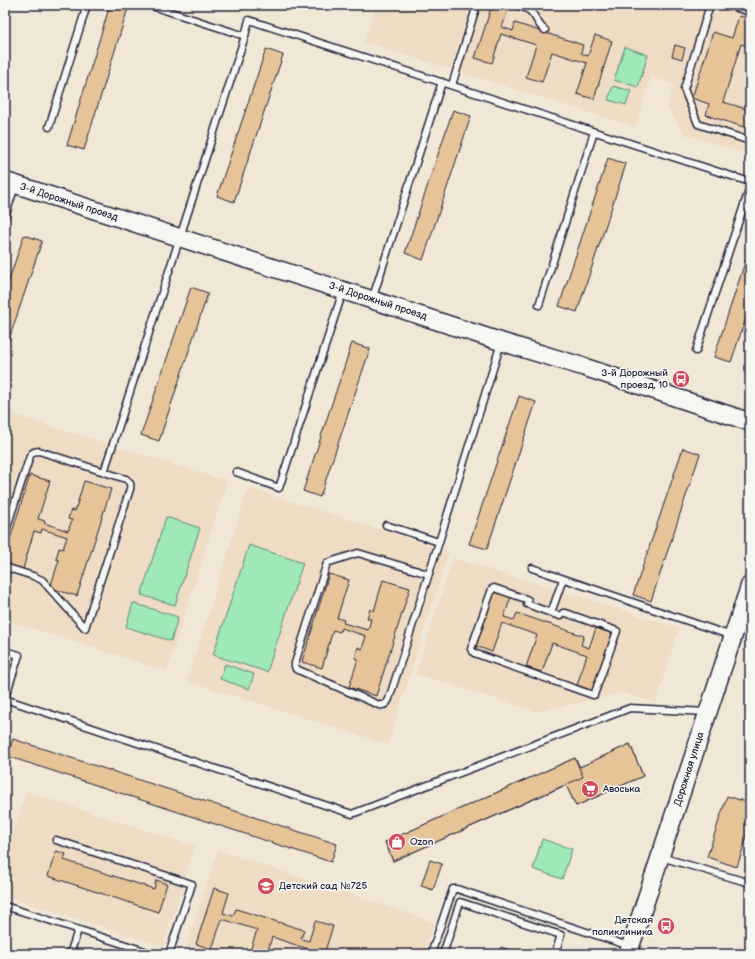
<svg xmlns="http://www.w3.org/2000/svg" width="755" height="959" font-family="'Balsamiq Sans',sans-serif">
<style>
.built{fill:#eedcc4}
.green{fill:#9fe9b8;stroke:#60867a}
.building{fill:#e6c498;stroke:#22223b}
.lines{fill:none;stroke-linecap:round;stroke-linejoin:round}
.lane-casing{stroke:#22223b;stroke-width:9}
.secondary-casing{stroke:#22223b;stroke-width:20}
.lane{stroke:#f6f6f2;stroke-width:6}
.secondary{stroke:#f6f6f2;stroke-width:17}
.labels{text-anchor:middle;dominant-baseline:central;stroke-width:3.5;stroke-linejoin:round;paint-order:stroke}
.street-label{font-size:10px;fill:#22223b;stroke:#f6f6f2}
.poi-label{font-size:10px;fill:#22223b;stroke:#f6f6f2;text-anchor:start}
</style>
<rect width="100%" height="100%" fill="#f1e7d7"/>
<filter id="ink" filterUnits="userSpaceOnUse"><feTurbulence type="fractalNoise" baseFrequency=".025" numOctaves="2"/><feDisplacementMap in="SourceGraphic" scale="8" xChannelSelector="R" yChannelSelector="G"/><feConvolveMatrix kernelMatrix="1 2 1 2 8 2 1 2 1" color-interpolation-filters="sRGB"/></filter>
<g filter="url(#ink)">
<!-- built -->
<g class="built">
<path d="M 376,5 L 750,5 L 750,155 L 684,134 L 667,107 L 673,84 L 651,77 L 635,127 L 364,42 Z"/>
<path d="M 5,412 L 227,481 L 167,671 L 8,621 L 5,617 Z"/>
<path d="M 248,488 L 449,551 L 388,744 L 187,681 Z"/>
<path d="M 453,558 L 679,628 L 656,703 L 622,693 L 537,712 L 416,674 Z"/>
<path d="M 26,792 L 195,846 L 163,946 L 5,896 L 5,847 L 8,847 Z"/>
<path d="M 218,850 L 434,922 L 423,954 L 197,954 L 185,950 Z"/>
</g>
<!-- green -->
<g class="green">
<path d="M 625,47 L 648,55 L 638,87 L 614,80 Z"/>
<path d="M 613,86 L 631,91 L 626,105 L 608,100 Z"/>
<path d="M 166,517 L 200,528 L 175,605 L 141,595 Z"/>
<path d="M 249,545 L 303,563 L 267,672 L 213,655 Z"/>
<path d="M 133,603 L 178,617 L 171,641 L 126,627 Z"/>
<path d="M 225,664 L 254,674 L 249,689 L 220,679 Z"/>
<path d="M 542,839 L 572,849 L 562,879 L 533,869 Z"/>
</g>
<!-- building -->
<g class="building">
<path d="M 110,5 L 129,5 L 84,150 L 67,145 Z"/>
<path d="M 492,5 L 502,5 L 509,7 L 502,27 L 513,31 L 515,23 L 583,45 L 581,53 L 588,56 L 595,35 L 612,41 L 594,99 L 577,94 L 587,63 L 552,52 L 542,82 L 526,77 L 536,45 L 501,34 L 492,63 L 475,58 Z"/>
<path d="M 739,16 L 750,19 L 750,47 L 741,44 L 723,102 L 750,110 L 750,129 L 706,115 L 709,104 L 692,98 L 713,32 L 732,38 Z"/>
<path d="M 675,45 L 685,48 L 682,59 L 672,56 Z"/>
<path d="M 266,49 L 283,55 L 234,202 L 217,196 Z"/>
<path d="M 453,110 L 471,116 L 423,260 L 405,253 Z"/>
<path d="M 608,158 L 626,164 L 577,312 L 559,306 Z"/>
<path d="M 24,235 L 42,241 L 5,351 L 5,292 Z"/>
<path d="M 750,247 L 750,306 L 731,362 L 714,357 Z"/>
<path d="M 191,287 L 208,293 L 159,441 L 141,435 Z"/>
<path d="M 352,343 L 370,349 L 320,497 L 303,491 Z"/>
<path d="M 519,396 L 536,402 L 487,549 L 469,544 Z"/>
<path d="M 683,448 L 700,454 L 651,601 L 633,595 Z"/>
<path d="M 30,475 L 50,481 L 38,519 L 45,521 L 44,523 L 68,531 L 72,520 L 68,519 L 71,510 L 75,511 L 84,481 L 111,489 L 77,596 L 50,588 L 59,560 L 56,559 L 59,548 L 63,549 L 67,537 L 42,529 L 41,533 L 34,531 L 23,569 L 5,563 L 5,555 Z"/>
<path d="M 329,574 L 349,580 L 337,618 L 344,620 L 343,623 L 368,630 L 371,619 L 367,618 L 370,609 L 374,611 L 383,580 L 410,588 L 376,696 L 349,687 L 358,659 L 355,658 L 358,647 L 362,649 L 366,636 L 341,628 L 340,632 L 333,630 L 322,668 L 302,662 Z"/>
<path d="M 495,591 L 511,597 L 504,617 L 514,620 L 517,613 L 584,636 L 581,645 L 589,648 L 596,628 L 613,634 L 593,691 L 577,685 L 587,655 L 552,643 L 542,672 L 526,667 L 537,635 L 502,623 L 492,652 L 476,646 Z"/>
<path d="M 13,739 L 337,844 L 331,862 L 7,756 Z"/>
<path d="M 630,744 L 643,776 L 576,806 L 566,785 L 584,777 L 580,767 Z"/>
<path d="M 630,744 L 643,776 L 576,806 L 566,785 L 393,861 L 385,842 L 575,758 L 580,767 Z"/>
<path d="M 575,758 L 583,777 L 393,861 L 385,842 Z"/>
<path d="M 727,796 L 750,803 L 750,827 L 737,867 L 707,857 Z"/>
<path d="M 56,851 L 66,854 L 64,860 L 154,889 L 156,880 L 167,884 L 158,912 L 48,876 Z"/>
<path d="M 430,860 L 442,864 L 433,890 L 421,886 Z"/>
<path d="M 214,888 L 229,893 L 223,913 L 233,916 L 236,909 L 304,930 L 301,939 L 309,941 L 315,921 L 333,926 L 324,954 L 306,954 L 308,949 L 272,937 L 267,954 L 249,954 L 257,930 L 222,919 L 212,949 L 196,944 Z"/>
<path d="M 501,947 L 522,954 L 498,954 Z"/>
</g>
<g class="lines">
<defs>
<g id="lane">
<path d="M 155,5 L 155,7 L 245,36 L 249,20 L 750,182"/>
<path d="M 517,5 C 522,7 528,8 531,12 C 537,17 537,25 545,30"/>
<path d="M 710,5 L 684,89 L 698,124 L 750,141"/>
<path d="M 727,5 L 750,12"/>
<path d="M 452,85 L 477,5"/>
<path d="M 49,127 L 87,5"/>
<path d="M 5,217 L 15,186"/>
<path d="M 372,300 L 442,82"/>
<path d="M 539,305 L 594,132"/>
<path d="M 696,351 L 750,187"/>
<path d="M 104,472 L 245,36"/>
<path d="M 236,472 L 279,488 L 343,291"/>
<path d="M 386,525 L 439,542 L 501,343"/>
<path d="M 5,533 L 30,456 C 32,452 34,451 39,451 L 126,479 C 130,482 131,484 130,489 L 85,628 L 42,580 L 33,576 L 5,567"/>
<path d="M 532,568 L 732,636"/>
<path d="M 428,574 L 358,553 L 327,563 L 295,663 L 295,666 L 296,669 L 379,705 C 384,706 387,704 389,699 L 439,542"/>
<path d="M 551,613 L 560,616 L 563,613 L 566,613 L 617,631 L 594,695 L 593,695 L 474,653 L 471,649 L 492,589 L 494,588 L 497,589 L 526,599 L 528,600 L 527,604 L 551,613 L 563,579"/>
<path d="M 5,651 L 19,655 L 5,698"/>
<path d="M 5,699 L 352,814 L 630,708 L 707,712"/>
<path d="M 56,840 L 192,884 L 169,954"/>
<path d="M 661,857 L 750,883"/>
<path d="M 5,906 L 154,954"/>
<path d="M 70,954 L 78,930"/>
<path d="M 431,954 L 453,889 L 457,889 L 629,946"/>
<path d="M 443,954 L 460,902 L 561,935 L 555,954"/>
</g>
<g id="secondary">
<path d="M 5,181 L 502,342 L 584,367 L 750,422"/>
<path d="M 628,954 L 750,585"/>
</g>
</defs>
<!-- lane casing -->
<use href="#lane" class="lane-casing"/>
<!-- secondary casing -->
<use href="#secondary" class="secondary-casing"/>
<!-- lane -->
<use href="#lane" class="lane"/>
<!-- secondary -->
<use href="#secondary" class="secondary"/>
</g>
</g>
<!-- icons -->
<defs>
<symbol id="bus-disc" viewBox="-11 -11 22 22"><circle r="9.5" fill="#d1495b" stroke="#f6f6f2"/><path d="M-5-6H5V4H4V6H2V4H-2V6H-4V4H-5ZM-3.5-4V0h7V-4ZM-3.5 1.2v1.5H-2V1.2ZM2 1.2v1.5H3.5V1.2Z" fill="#fff"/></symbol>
<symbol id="supermarket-disc" viewBox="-11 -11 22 22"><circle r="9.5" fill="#d1495b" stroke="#f6f6f2"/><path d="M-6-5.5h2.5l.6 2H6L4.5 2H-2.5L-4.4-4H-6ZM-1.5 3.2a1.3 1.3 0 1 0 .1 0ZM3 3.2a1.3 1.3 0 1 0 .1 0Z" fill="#fff"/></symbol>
<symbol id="shop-disc" viewBox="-11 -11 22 22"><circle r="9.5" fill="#d1495b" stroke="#f6f6f2"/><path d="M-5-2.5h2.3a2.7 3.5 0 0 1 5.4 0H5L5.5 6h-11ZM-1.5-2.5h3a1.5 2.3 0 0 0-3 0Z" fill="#fff"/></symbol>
<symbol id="school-disc" viewBox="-11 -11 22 22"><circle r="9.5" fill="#d1495b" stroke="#f6f6f2"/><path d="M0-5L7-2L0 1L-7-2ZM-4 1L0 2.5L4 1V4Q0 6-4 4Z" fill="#fff"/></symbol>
</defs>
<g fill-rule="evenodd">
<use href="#bus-disc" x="671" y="369" width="20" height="20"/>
<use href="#supermarket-disc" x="580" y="779" width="20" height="20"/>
<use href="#shop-disc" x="387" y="832" width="20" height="20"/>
<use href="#school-disc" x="256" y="876" width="20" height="20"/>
<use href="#bus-disc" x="656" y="916" width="20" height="20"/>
</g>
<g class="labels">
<!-- street labels -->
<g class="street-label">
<text transform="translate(69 202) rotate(18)">3-й Дорожный проезд</text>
<text transform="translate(378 301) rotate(18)">3-й Дорожный проезд</text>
<text transform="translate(689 769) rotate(-72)">Дорожная улица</text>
</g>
<!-- poi labels -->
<g class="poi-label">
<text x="668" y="373" text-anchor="end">3-й Дорожный<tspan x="668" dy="12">проезд, 10</tspan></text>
<text x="603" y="789">Авоська</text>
<text x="410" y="842">Ozon</text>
<text x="279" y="886">Детский сад №725</text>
<text x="653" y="920" text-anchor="end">Детская<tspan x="653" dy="12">поликлиника</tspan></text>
</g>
</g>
<!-- margin -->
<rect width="755" height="959" fill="none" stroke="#f6f6f2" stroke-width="20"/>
<rect x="10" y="10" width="735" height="939" fill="none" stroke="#22223b" stroke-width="1.5" filter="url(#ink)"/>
</svg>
